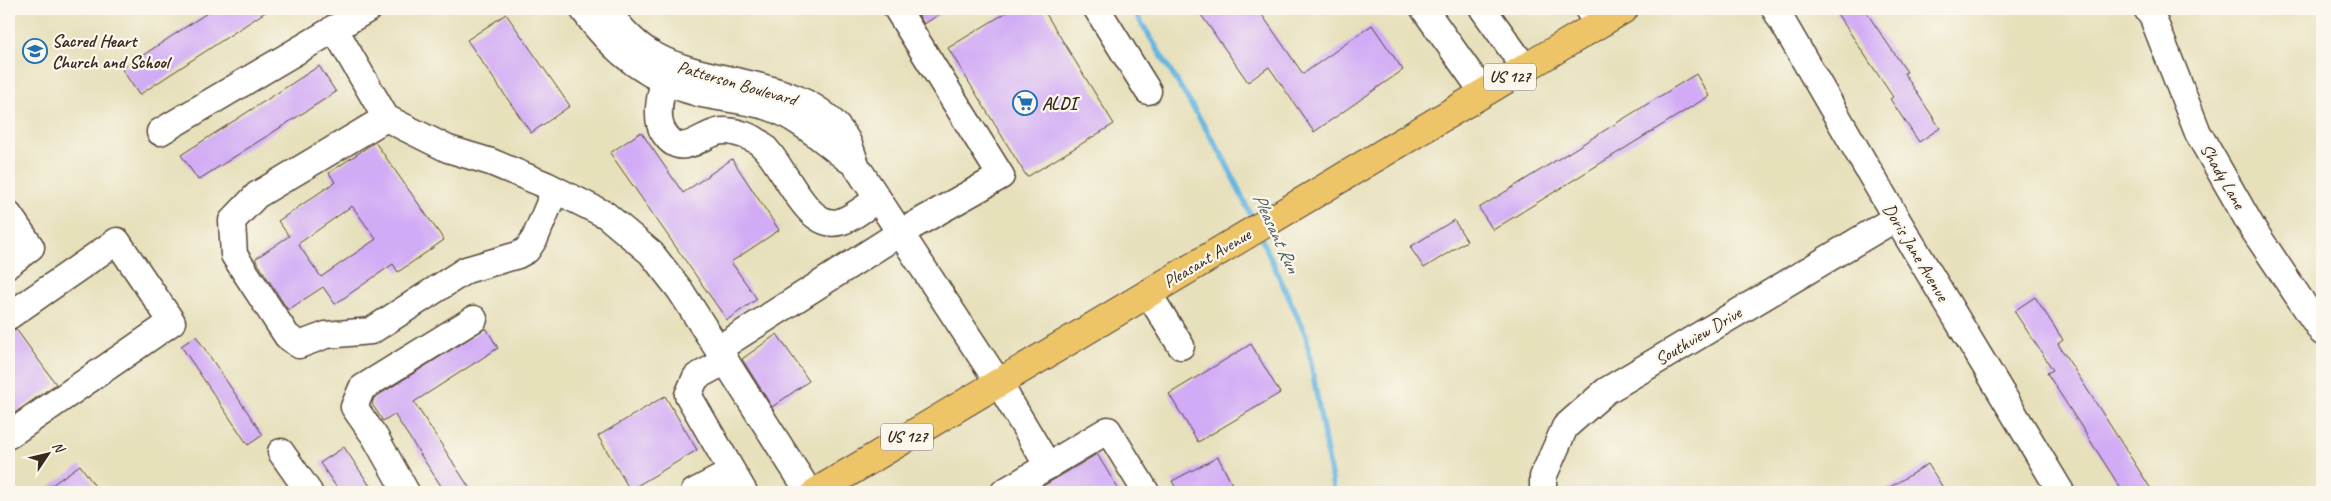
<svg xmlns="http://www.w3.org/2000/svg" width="2331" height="501" font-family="Caveat,sans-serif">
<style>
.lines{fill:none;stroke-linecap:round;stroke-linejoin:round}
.stream{stroke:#67b6e1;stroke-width:5.5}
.building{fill:#d1abf5;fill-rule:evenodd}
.minor-casing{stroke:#554536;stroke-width:29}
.major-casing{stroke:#554536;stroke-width:30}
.minor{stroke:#fff;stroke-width:26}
.major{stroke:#eec469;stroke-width:28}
.labels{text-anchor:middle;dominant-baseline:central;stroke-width:4.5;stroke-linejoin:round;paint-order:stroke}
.shield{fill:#fbf7ec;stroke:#75685c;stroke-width:1}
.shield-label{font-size:16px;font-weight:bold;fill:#3b2a1e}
.poi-label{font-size:18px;font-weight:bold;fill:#3b2a1e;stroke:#fbf7ec;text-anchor:start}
.street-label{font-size:18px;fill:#3b2a1e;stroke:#fbf7ec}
.water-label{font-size:19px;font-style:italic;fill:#4a5b62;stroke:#fbf7ec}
</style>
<rect width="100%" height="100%" fill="#fbf7ec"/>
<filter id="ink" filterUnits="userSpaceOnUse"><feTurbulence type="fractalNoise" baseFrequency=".02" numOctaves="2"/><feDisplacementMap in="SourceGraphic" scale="10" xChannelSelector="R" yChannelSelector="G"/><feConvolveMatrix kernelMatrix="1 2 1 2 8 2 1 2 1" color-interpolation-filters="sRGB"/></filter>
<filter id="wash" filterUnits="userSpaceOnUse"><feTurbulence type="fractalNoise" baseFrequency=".0096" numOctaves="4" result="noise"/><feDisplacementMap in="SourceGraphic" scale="20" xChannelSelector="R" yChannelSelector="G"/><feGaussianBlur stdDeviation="1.12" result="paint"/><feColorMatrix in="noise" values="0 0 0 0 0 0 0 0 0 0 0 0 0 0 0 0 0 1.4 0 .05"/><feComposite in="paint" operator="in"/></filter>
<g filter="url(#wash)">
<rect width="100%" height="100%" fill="#e6e0bb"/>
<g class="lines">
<!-- stream -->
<g class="stream">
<path d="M 1133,9 L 1223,157 L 1254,222"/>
<path d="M 1260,235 L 1306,335 L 1334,492"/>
</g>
</g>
<g id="blocks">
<!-- building -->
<g class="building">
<path d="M 213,9 L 270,9 L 139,95 L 122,69 Z"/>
<path d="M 915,9 L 948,9 L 924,24 Z"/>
<path d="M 1012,9 L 1043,9 L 1114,124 L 1027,177 L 948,48 Z"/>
<path d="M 1197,9 L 1258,9 L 1303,74 L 1372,25 L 1403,70 L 1314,132 L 1269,67 L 1248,82 Z"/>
<path d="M 1834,9 L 1864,9 L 1907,72 L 1904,73 L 1940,128 L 1919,142 L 1890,99 L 1893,97 Z"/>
<path d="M 506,14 L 570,106 L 531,133 L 467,40 Z"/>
<path d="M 319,66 L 336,92 L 198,180 L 181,155 Z"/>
<path d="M 1696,74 L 1709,96 L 1493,230 L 1479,208 Z"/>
<path d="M 641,132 L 683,193 L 732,159 L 779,230 L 731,262 L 757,299 L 727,320 L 610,153 Z"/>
<path d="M 375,142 L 444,240 L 398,272 L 393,264 L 335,304 L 323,287 L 288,310 L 255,259 L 289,236 L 278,221 L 335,182 L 329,173 ZM 352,206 L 376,239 L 321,277 L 298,244 Z"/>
<path d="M 1454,220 L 1467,241 L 1424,268 L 1410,247 Z"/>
<path d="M 2035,297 L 2063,340 L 2058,344 L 2153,492 L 2123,492 L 2047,373 L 2053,370 L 2014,311 Z"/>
<path d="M 486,328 L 498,348 L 414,402 L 472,492 L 445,492 L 394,414 L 383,421 L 372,404 L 374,398 Z"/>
<path d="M 16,329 L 56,384 L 13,414 L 9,408 L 9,331 Z"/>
<path d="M 777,334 L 809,381 L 772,407 L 742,359 Z"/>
<path d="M 196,336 L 263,435 L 248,445 L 181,346 Z"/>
<path d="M 1251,344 L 1280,393 L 1198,442 L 1169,394 Z"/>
<path d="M 665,396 L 697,450 L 630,490 L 598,436 Z"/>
<path d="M 344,447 L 374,492 L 340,492 L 320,463 Z"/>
<path d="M 1097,454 L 1120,492 L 1033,492 L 1055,479 Z"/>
<path d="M 1218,457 L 1236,492 L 1178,492 L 1172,481 Z"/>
<path d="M 1928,464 L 1942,486 L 1931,492 L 1882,492 Z"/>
<path d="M 80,465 L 99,492 L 42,492 Z"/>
</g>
</g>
</g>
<g filter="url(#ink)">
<use href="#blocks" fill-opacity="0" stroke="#554536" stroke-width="1"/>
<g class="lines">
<defs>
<g id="minor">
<path d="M 583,9 C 612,51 648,80 698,93 C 720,98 744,100 766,106 C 798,116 822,140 849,160"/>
<path d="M 606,9 C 619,27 635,45 655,56 C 712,88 809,77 846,139 C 851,147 853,158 857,167 L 998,382 L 1048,466"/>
<path d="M 1097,9 L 1148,91"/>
<path d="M 1424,9 L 1483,92"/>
<path d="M 1483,9 L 1525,68"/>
<path d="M 1588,9 L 1597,24"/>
<path d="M 1775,9 L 1896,218 L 2061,492"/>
<path d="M 2147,9 L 2153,18 L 2198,133 L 2253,229 L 2322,332"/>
<path d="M 334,28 L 386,118 L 448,149 L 491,162 L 546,185 L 606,215 L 651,253 L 680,290 L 809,492"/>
<path d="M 669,63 C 664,81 652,116 664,133 C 681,159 698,137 717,132 C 728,129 744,134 754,139 C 782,154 803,231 839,222 C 852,219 866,206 878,199"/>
<path d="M 386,118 L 257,195 L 232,221 L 234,255 L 287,336 L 299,345 L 326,335 L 371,331 L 466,270 L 518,255 L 527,250 L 535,238 L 555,190"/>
<path d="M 160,132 L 368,9"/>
<path d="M 9,215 L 31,247 L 9,264"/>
<path d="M 1148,293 L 1181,346"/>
<path d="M 9,316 L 117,241 L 172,322 L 9,435"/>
<path d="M 718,349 L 900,233 L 1001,176 L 897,9"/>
<path d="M 726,361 L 696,377 L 688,395 L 744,492"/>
<path d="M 281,452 L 309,492"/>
<path d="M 406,492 L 375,437 L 354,407 L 362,388 L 474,319"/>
<path d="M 694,492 L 732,472"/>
<path d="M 1004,492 L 1108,430 L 1146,492"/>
<path d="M 1543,492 L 1543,477 L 1565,427 L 1606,391 L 1896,218"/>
</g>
<path id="major" d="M 816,492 L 1624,9"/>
</defs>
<!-- minor casing -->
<use href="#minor" class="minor-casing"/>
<!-- major casing -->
<use href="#major" class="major-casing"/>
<!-- minor -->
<use href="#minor" class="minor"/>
<!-- major -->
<use href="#major" class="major"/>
</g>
</g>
<!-- icons -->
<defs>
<symbol id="school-ring" viewBox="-11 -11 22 22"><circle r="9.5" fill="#fbf7ec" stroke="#1f6fb2" stroke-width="1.5"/><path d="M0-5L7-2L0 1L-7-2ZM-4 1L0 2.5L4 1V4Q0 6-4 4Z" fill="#1f6fb2"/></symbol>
<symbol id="supermarket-ring" viewBox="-11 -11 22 22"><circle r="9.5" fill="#fbf7ec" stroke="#1f6fb2" stroke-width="1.5"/><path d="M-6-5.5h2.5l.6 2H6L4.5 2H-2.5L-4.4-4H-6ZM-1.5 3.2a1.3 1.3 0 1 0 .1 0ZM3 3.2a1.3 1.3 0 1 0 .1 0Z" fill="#1f6fb2"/></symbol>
</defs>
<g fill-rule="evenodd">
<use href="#school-ring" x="21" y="37" width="28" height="28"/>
<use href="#supermarket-ring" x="1011" y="89" width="28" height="28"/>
</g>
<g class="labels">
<!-- shield labels -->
<g class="shield">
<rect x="1484" y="63.5" width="52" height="27" rx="4"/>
<rect x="881" y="423.5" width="52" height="27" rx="4"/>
</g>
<g class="shield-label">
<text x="1510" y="77">US 127</text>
<text x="907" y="437">US 127</text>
</g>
<!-- poi labels -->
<g class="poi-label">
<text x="52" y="41">Sacred Heart<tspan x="52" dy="21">Church and School</tspan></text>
<text x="1042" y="103">ALDI</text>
</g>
<!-- street labels -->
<g class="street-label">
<text transform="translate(737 83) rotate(16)">Patterson Boulevard</text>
<text transform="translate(2223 176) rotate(60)">Shady Lane</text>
<text transform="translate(1916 252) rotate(59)">Doris Jane Avenue</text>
<text transform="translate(1207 258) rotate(-31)">Pleasant Avenue</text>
<text transform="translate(1698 336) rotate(-31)">Southview Drive</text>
</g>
<!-- water labels -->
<g class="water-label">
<text transform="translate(1276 233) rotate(65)">Pleasant Run</text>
</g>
</g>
<!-- margin -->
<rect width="2331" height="501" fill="none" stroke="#fbf7ec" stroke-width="30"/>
<!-- north arrow -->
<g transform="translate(48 454) rotate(55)" stroke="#fbf7ec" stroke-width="4" paint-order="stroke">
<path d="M0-4L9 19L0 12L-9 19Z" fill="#3b2a1e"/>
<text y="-8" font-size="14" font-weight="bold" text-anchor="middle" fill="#3b2a1e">N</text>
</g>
</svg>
